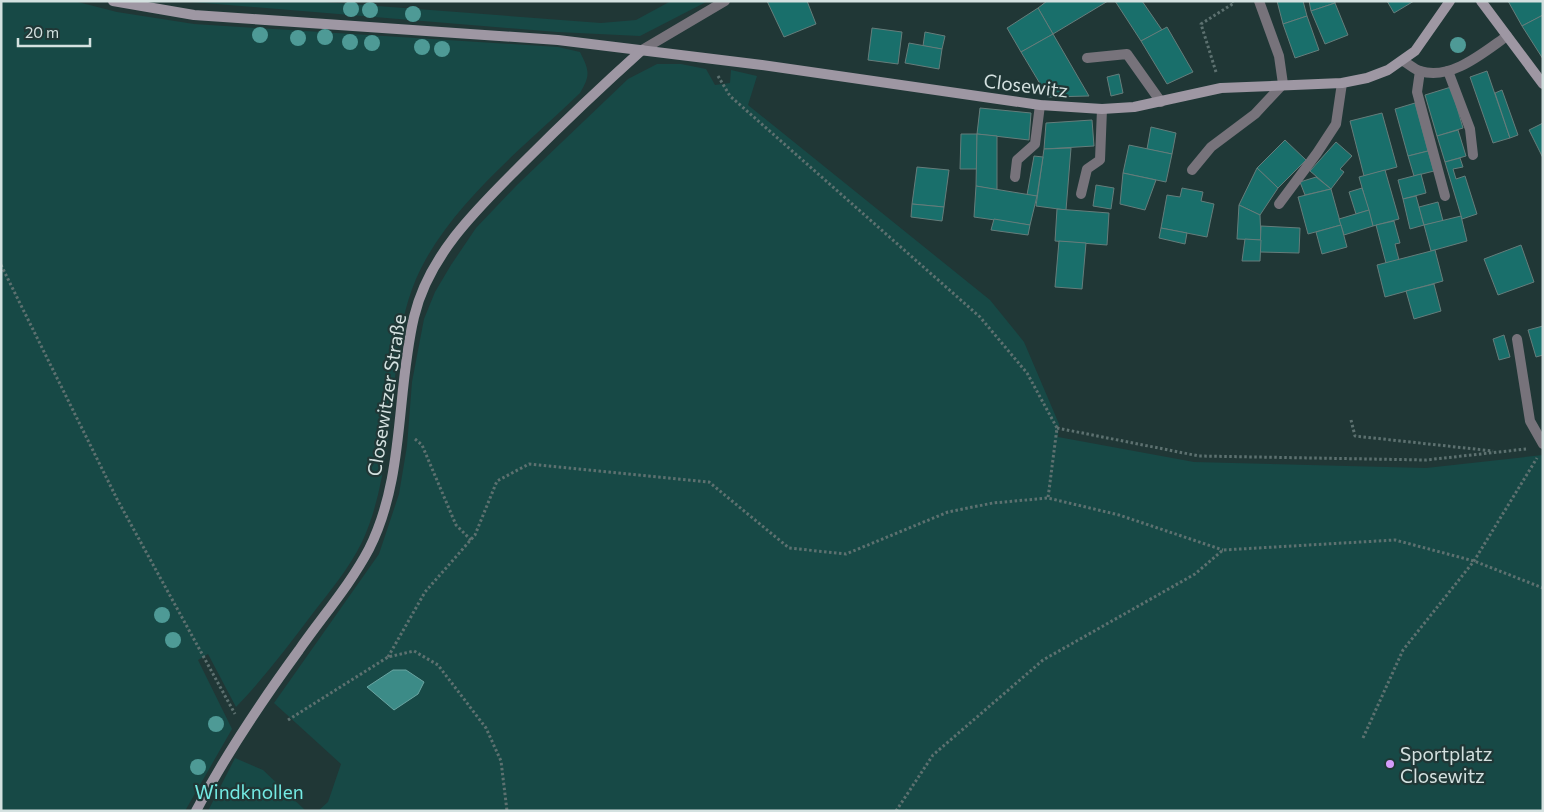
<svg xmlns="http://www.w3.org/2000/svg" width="1544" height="812" font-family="Commissioner,sans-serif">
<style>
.green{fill:#174946}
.water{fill:#3c8b87;stroke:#6aa5a2}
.building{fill:#196f6b;stroke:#657d7b}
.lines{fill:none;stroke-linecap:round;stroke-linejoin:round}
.path{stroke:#5d7170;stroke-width:3;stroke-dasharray:2.5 2.5;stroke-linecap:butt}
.lane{stroke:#77737b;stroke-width:10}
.street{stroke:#77737b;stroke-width:10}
.secondary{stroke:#9e97a3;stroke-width:10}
.tree{fill:#4e9a96}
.poi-dot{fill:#d49cfb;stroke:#203736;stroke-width:2}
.labels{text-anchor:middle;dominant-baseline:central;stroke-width:4.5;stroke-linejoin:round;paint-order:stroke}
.street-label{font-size:19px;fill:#d4e1e0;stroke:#203736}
.poi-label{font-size:19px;fill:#d4e1e0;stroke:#203736;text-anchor:start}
.park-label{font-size:19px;fill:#74ebe4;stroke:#203736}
</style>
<rect width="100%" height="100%" fill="#203736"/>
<!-- green -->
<g class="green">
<path d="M 1,1 L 74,1 L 117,12 L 194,24 L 558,47 L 580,52 C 589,70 591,75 580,93 C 524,147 447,207 416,279 C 393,333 397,391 387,447 C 382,479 376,512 362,542 C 350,567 330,591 313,613 C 288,646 265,677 236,707 L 208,654 L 198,660 L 232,729 L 185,811 L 1,811 Z"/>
<path d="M 180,1 L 311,1 L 601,23 L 636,20 L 671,1 L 708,1 L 640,36 L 557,32 Z"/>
<path d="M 657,64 L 681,64 L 706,69 L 715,85 L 730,83 L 731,70 L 757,76 L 748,105 L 990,300 L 1024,342 L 1059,424 L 1058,437 L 1194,462 L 1426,468 L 1543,455 L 1543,811 L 318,811 L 328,802 L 341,764 L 274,703 L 379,554 L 399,494 L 407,446 L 412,382 L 424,319 L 435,292 L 451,265 L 476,228 L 517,185 L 628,79 Z"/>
<path d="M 235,758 L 263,770 L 306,811 L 208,811 Z"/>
</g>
<!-- water -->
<path class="water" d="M 393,670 L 406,670 L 424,682 L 418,694 L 394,710 L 367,687 Z"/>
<!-- building -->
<g class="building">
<path d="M 767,1 L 807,1 L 816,24 L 784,37 Z"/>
<path d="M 1047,1 L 1108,1 L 1053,34 L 1038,8 Z"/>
<path d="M 1115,1 L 1142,1 L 1162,30 L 1141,41 Z"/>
<path d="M 1277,1 L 1303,1 L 1307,16 L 1283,24 Z"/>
<path d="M 1309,1 L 1335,1 L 1335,3 L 1311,11 Z"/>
<path d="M 1387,1 L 1414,1 L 1394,13 Z"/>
<path d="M 1508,1 L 1543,1 L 1543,15 L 1522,26 Z"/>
<path d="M 1335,3 L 1348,35 L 1325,44 L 1311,11 Z"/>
<path d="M 1038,8 L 1053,34 L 1021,52 L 1007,28 Z"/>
<path d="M 1543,15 L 1543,59 L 1522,26 Z"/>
<path d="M 1307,16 L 1319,50 L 1295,58 L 1283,24 Z"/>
<path d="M 1167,27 L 1193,72 L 1167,84 L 1141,41 Z"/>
<path d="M 872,28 L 902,32 L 898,64 L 868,60 Z"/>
<path d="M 925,32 L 945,36 L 942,49 L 923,46 Z"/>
<path d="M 1053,34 L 1089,96 L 1048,97 L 1021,52 Z"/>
<path d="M 909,43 L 942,49 L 939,69 L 905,63 Z"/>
<path d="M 1487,71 L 1510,138 L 1493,143 L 1470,77 Z"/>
<path d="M 1119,74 L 1123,93 L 1111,96 L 1107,77 Z"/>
<path d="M 1451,87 L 1463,128 L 1437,136 L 1425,95 Z"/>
<path d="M 1502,90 L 1518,135 L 1510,138 L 1495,93 Z"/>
<path d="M 1415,103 L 1428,151 L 1408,156 L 1395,109 Z"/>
<path d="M 980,108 L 1031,113 L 1029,140 L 977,134 Z"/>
<path d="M 1382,113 L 1397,167 L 1364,176 L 1350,121 Z"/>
<path d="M 1092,120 L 1094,146 L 1044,149 L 1046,123 Z"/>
<path d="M 1543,123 L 1543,158 L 1529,130 Z"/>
<path d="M 1151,127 L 1176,133 L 1172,154 L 1147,149 Z"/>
<path d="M 1458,130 L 1466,156 L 1445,162 L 1437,136 Z"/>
<path d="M 961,134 L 977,134 L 977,169 L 960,169 Z"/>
<path d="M 977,134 L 997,136 L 997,190 L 976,186 Z"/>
<path d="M 1285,140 L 1306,160 L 1278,188 L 1257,168 Z"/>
<path d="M 1336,142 L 1352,156 L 1340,169 L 1344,172 L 1331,189 L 1310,171 Z"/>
<path d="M 1129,145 L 1172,154 L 1166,182 L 1123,173 Z"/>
<path d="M 1071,148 L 1066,210 L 1036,206 L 1044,149 Z"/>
<path d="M 1428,151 L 1434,171 L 1414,176 L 1408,156 Z"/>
<path d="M 1034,156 L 1043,157 L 1037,196 L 1027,195 Z"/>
<path d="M 1460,158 L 1463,167 L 1453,169 L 1456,179 L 1465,176 L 1477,214 L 1462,219 L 1445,162 Z"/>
<path d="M 917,167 L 949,170 L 944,207 L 912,204 Z"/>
<path d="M 1257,168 L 1278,188 L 1260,215 L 1239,205 Z"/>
<path d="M 1385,170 L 1399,219 L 1373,226 L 1359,177 Z"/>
<path d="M 1123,173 L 1156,180 L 1145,210 L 1120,204 Z"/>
<path d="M 1421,174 L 1426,193 L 1403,199 L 1398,180 Z"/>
<path d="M 1316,177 L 1331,189 L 1305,195 L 1300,182 Z"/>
<path d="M 1096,185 L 1114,188 L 1111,209 L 1093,206 Z"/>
<path d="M 976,186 L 1037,196 L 1030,225 L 974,217 Z"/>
<path d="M 1182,188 L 1203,192 L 1201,201 L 1214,204 L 1207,237 L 1161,228 L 1167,195 L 1180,197 Z"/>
<path d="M 1362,188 L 1369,210 L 1356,214 L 1349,192 Z"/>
<path d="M 1331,189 L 1341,225 L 1308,234 L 1298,197 Z"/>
<path d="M 1416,196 L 1424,225 L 1410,229 L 1403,199 Z"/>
<path d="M 1438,202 L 1443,221 L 1424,225 L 1419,207 Z"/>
<path d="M 912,204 L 944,207 L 942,221 L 911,217 Z"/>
<path d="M 1239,205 L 1260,215 L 1261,240 L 1237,239 Z"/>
<path d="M 1057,209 L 1109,213 L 1107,245 L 1055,241 Z"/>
<path d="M 1369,210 L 1373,226 L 1344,235 L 1339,219 Z"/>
<path d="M 1461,216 L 1467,241 L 1431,251 L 1424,225 Z"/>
<path d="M 994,219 L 1030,225 L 1028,235 L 991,230 Z"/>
<path d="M 1394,221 L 1400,243 L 1395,244 L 1399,260 L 1386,263 L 1376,225 Z"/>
<path d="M 1341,225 L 1347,247 L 1322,254 L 1316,232 Z"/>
<path d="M 1261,226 L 1300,228 L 1299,253 L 1260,252 Z"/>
<path d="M 1161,228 L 1187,233 L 1185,244 L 1159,238 Z"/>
<path d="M 1245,239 L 1261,240 L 1260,261 L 1242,261 Z"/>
<path d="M 1059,241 L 1086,243 L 1082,289 L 1055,287 Z"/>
<path d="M 1521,245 L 1534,282 L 1498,295 L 1484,259 Z"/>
<path d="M 1435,250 L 1443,281 L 1385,297 L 1377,265 Z"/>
<path d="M 1434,284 L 1441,311 L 1414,319 L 1406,291 Z"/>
<path d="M 1543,326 L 1543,355 L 1536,357 L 1528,330 Z"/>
<path d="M 1504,335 L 1510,357 L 1499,360 L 1493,339 Z"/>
</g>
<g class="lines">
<!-- path -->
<g class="path">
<path d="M 1216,72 L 1201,24 L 1234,3 L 1233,1"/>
<path d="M 718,76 L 730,96 L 980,317 L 1027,373 L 1057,428 L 1048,498"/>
<path d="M 1,265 L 117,499 L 235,714"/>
<path d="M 1351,420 L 1355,436 L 1493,451"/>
<path d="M 1057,428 L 1199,456 L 1426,460 L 1526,449"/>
<path d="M 415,439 L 422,445 L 456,525 L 471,540"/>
<path d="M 388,657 L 425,592 L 475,535 L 497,481 L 529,464 L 709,482 L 789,548 L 846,554 L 948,512 L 993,503 L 1048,498 L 1119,515 L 1223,550"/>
<path d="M 288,720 L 388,657 L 414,651 L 438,665 L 486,728 L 501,761 L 507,811"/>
<path d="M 1363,738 L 1403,650 L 1474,561 L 1537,458"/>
<path d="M 896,811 L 933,755 L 1043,660 L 1195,574 L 1223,550 L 1395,540 L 1474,561 L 1543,588"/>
</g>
<!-- lane -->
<g class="lane">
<path d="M 1087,58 L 1127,54 L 1161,102"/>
<path d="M 1420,71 L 1417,92 L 1445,196"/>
<path d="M 1448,71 L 1470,129 L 1473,155"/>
<path d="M 1192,170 L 1211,147 L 1255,114 L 1283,84 L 1279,56 L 1259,1"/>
<path d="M 1015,177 L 1017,160 L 1035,144 L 1040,105"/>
<path d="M 1081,194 L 1087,169 L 1100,160 L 1102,109"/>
<path d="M 1279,204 L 1317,153 L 1336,124 L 1342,83"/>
<path d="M 1517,339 L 1530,421 L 1543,444"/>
</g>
<!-- street -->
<g class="street">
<path d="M 642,50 L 725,1"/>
<path d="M 1403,61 C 1409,64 1415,70 1420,71 C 1451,81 1484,52 1507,36"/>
</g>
<!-- secondary -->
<g class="secondary">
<path d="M 113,1 L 194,15 L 558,40 L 762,65 L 1040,105 L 1102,109 L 1134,107 L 1221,88 L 1342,83 L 1367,78 L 1388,70 L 1415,51 L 1450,1"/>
<path d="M 1481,1 L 1543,84"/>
<path d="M 196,811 C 226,754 261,702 299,650 C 322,617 350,585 369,549 C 405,478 396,393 414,317 C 429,253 481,205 526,160 C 564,122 602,86 642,50"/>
</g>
</g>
<!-- trees -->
<g class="tree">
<circle cx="351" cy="9" r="8"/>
<circle cx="370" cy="10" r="8"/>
<circle cx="413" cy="14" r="8"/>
<circle cx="260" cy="35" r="8"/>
<circle cx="325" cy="37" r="8"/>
<circle cx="298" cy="38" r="8"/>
<circle cx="350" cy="42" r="8"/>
<circle cx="372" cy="43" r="8"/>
<circle cx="1458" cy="45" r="8"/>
<circle cx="422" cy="47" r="8"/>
<circle cx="442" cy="49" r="8"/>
<circle cx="162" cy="615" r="8"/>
<circle cx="173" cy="640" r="8"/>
<circle cx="216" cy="724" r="8"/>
<circle cx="198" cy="767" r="8"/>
</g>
<!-- markers -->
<circle class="poi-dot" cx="1390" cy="764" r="5"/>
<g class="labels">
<!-- street labels -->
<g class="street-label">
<text transform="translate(1026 85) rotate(7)">Closewitz</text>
<text transform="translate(386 395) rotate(-81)">Closewitzer Straße</text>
</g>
<!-- poi labels -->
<g class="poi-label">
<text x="1400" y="753">Sportplatz<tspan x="1400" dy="22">Closewitz</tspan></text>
</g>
<!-- park labels -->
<g class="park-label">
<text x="249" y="791">Windknollen</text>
</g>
</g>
<!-- border -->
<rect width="1544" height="812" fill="none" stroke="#d4e1e0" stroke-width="5"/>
<!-- scale -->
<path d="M18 38v8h72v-8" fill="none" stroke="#d4e1e0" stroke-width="2.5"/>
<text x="25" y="38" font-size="15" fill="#d4e1e0" stroke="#203736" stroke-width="4" paint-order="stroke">20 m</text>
</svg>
